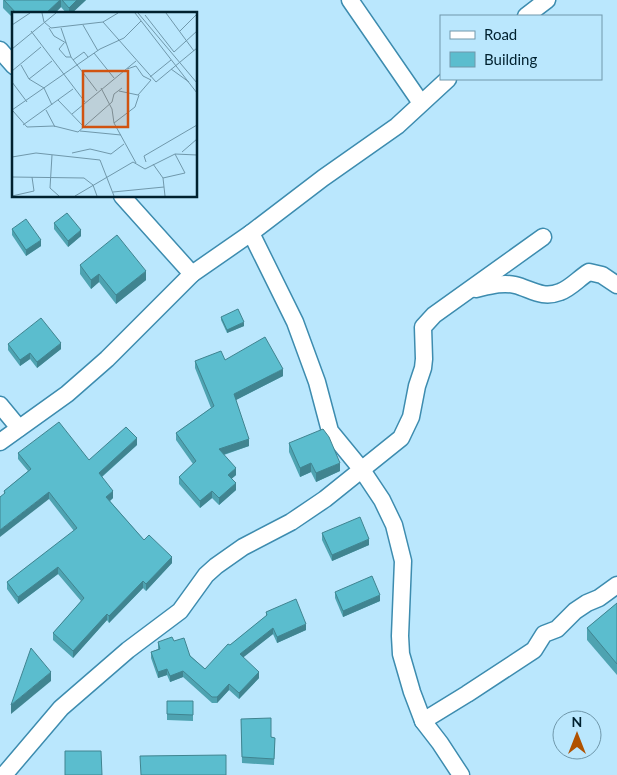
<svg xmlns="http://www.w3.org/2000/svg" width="617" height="775" font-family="Lato,sans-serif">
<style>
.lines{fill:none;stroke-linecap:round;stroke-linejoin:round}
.street-casing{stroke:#3d8caf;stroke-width:19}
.street{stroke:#fff;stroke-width:16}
.wall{fill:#4ea3b1}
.shaded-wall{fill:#408490}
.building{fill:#5bbdce;stroke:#408490}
.inset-road{fill:none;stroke:#7098ab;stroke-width:1}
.view{fill:#d15310;fill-opacity:0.15;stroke:#d15310;stroke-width:2.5}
.inset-edge{fill:none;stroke:#00212f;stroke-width:2.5}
</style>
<rect width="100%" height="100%" fill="#bae7fd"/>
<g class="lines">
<defs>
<g id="street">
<path d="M 350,0 L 421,103"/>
<path d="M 526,16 L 547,0"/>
<path d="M 0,50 L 14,66"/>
<path d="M 122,196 L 192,274"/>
<path d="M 251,233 L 295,322 L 317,382 L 330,431 L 362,470 L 382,500 L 394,525 L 403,561 L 400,636 L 401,654 L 412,692 L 423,721 L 440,743 L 461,775"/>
<path d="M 476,289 C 489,286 502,282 515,285 C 531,289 542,299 560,292 C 571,288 579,278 589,272 L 602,275 L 617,285"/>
<path d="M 0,405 L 19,428"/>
<path d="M 0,442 L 67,394 L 107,359 L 192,274 L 251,233 L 323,178 L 397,126 L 448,79"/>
<path d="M 423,721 L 467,694 L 534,650 L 544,634 L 557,629 L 575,611 L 587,603 L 599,598 L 617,585"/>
<path d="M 4,775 L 61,708 L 128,650 L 180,611 L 206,575 L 216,566 L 243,547 L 291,522 L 325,499 L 401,438 L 411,417 L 417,386 L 423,368 L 424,359 L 423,327 L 434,315 L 543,237"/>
</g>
</defs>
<!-- street casing -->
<use href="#street" class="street-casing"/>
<!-- street -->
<use href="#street" class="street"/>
</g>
<!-- wall -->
<g class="wall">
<path d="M 3,0 L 86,0 L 71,14 L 67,14 L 61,7 L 54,14 L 14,14 L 14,19 L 3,8 Z"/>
<path d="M 54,223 L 81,236 L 68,247 L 54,229 Z"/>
<path d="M 12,229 L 41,246 L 26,256 L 12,235 Z"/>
<path d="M 80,265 L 146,280 L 116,304 L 99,282 L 91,289 L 80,274 Z"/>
<path d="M 221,317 L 244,326 L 227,333 L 221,320 Z"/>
<path d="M 8,344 L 61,349 L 37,368 L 30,359 L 20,366 L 8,350 Z"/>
<path d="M 225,360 L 283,376 L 236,400 L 249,446 L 224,455 L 236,475 L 231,479 L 236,490 L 219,505 L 212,498 L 200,508 L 179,484 L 179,477 L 193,464 L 176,440 L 176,433 L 211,408 L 195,368 L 195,361 Z"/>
<path d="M 289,443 L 340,471 L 316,482 L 311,472 L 300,477 L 289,452 Z"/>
<path d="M 137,445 L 102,477 L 113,498 L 110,501 L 144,540 L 172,563 L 146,591 L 143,588 L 109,623 L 107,620 L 73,658 L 53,640 L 53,633 L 81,601 L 58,574 L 18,604 L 7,589 L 7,582 L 74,531 L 49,499 L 4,494 L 4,491 L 28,471 L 18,459 L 18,453 L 89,460 Z"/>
<path d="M 322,533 L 369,545 L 332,561 L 322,540 Z"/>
<path d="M 335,592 L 380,601 L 343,617 L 335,598 Z"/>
<path d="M 617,603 L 617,675 L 587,640 L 587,628 Z"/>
<path d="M 266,612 L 306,630 L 277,643 L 273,634 L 243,657 L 259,678 L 239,699 L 229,690 L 217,703 L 212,703 L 183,677 L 170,682 L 167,675 L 158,678 L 151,658 L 151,652 L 158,649 L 158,642 L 174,641 L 205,669 L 230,645 L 266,616 Z"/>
<path d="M 167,701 L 193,701 L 193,721 L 167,720 Z"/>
<path d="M 241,719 L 271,737 L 275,738 L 274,765 L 242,763 Z"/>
</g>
<!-- shaded-wall -->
<g class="shaded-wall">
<path d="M 60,0 L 61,0 L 61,7 L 54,14 L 45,14 Z"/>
<path d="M 77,0 L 86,0 L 71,14 L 69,14 L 69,8 Z"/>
<path d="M 81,230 L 81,236 L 68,247 L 68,241 Z"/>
<path d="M 41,240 L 41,246 L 26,256 L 26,250 Z"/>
<path d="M 146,271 L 146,280 L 116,304 L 116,295 Z"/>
<path d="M 99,274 L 99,282 L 91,289 L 91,280 Z"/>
<path d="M 244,322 L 244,326 L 227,333 L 227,330 Z"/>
<path d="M 61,343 L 61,349 L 37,368 L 37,362 Z"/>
<path d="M 30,353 L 30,359 L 20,366 L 20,360 Z"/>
<path d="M 283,369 L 283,376 L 234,401 L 234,394 Z"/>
<path d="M 137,438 L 137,445 L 99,479 L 99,473 Z"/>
<path d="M 249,439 L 249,446 L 219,456 L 219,449 Z"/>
<path d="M 311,463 L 311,472 L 300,477 L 300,468 Z"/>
<path d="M 340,463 L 340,471 L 316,482 L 316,473 Z"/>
<path d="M 236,468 L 236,475 L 228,482 L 228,475 Z"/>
<path d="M 236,483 L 236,490 L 219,505 L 219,498 Z"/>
<path d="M 113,491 L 113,498 L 106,504 L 106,497 Z"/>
<path d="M 212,491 L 212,498 L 200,508 L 200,501 Z"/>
<path d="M 49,492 L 49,499 L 0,537 L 0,530 Z"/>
<path d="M 369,539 L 369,545 L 332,561 L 332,555 Z"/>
<path d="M 172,557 L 172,563 L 146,591 L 146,584 Z"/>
<path d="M 58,567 L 58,574 L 18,604 L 18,597 Z"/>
<path d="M 143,581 L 143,588 L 109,623 L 109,616 Z"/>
<path d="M 380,595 L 380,601 L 343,617 L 343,611 Z"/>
<path d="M 107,614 L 107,620 L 73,658 L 73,651 Z"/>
<path d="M 306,624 L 306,630 L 277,643 L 277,637 Z"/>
<path d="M 273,628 L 273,634 L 240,660 L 240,654 Z"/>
<path d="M 167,669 L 167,675 L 158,678 L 158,672 Z"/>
<path d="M 183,671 L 183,677 L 170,682 L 170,676 Z"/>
<path d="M 51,672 L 51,681 L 11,714 L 11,705 Z"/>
<path d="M 259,672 L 259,678 L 239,699 L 239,693 Z"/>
<path d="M 229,684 L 229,690 L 217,703 L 217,697 Z"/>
</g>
<!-- building -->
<g class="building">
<path d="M 4,0 L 60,0 L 45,14 L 17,14 Z"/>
<path d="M 62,0 L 77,0 L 69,8 Z"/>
<path d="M 67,213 L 81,230 L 68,241 L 54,223 Z"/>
<path d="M 26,219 L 41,240 L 26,250 L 12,229 Z"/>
<path d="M 117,235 L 146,271 L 116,295 L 99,274 L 91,280 L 80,265 Z"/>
<path d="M 238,309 L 244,322 L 227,330 L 221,317 Z"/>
<path d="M 41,318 L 61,343 L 37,362 L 30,353 L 20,360 L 8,344 Z"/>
<path d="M 265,337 L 283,369 L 234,394 L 249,439 L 219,449 L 236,468 L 228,475 L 236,483 L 219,498 L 212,491 L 200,501 L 179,477 L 196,461 L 176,433 L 214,406 L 195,361 L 221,351 L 225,360 Z"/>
<path d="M 59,422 L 89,460 L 126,427 L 137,438 L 99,473 L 113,491 L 106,497 L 144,540 L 149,535 L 172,557 L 146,584 L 143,581 L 109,616 L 107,614 L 73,651 L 53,633 L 84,598 L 58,567 L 18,597 L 7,582 L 77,528 L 49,492 L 0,530 L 0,497 L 5,493 L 4,491 L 31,469 L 18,453 Z"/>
<path d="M 323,429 L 329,437 L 340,463 L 316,473 L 311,463 L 300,468 L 289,443 Z"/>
<path d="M 360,517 L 369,539 L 332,555 L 322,533 Z"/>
<path d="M 372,576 L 380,595 L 343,611 L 335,592 Z"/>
<path d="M 296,599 L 306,624 L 277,637 L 273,628 L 240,654 L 259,672 L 239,693 L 229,684 L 217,697 L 212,697 L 183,671 L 170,676 L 167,669 L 158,672 L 151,652 L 160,649 L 158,642 L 172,637 L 174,641 L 184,638 L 190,656 L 205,669 L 228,644 L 230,645 L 267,615 L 266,612 Z"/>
<path d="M 617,603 L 617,664 L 587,628 Z"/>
<path d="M 31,648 L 51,672 L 11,705 Z"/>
<path d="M 167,701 L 193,701 L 193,715 L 167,714 Z"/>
<path d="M 271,718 L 271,737 L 275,738 L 274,759 L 242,757 L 241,719 Z"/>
<path d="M 65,751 L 101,751 L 102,775 L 65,775 Z"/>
<path d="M 226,755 L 226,775 L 141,775 L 140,756 Z"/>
</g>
<!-- overview -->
<g transform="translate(12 12)">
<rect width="185" height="185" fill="#bae7fd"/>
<path class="inset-road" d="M 30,1 L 32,10 L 39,16 L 91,10 L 144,70 L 185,36M 123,1 L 185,81M 126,1 L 185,71M 154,1 L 182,39M 133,3 L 162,40M 91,10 L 106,1M 0,13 L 18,1M 71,13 L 86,39M 37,16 L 42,24 L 54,31M 49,16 L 59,45 L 85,79M 19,19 L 73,90M 168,19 L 185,2M 52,31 L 47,37 L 54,45 L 59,45M 0,37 L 44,1M 162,40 L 185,19M 82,41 L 102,66M 61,48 L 72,40 L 76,45M 9,53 L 17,67 L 40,49M 115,57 L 124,54 L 131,64 L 139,68M 159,57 L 177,70M 0,59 L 29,35M 138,65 L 159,48M 17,67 L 32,76 L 40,93M 0,70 L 15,90M 89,76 L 100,97 L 102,111 L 124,151M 107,79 L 126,83 L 139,68M 46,88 L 72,115M 0,98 L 88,37 L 112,26 L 129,9M 34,98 L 43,115M 1,99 L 15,115 L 42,114 L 66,120 L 100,90 L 102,82 L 110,76M 60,102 L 124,49M 102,111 L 123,95 L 127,83M 11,113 L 61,77M 68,119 L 109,123M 170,140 L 185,127M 60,141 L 78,137 L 99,142 L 112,132M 40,143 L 38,176 L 47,184M 0,145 L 24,141 L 88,148 L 102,184M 134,150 L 132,144 L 185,113M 141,152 L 151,166 L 153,184M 0,165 L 72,166 L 81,173 L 85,184M 151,166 L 173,161 L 163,142M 101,180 L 152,175M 0,184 L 22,179 L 20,165M 63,184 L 121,150 L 133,157 L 163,142 L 185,143"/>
<path class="view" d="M 71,59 L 116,59 L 116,115 L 71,115 Z"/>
<rect width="185" height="185" class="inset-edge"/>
</g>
<!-- legend -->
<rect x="440" y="15" width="162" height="65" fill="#bae7fd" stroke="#7098ab"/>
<rect x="450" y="31" width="25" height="8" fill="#ffffff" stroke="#7098ab"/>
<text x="484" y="40" font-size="15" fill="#00212f">Road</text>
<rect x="450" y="52" width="25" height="15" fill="#5bbdce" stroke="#7098ab"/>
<text x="484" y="65" font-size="15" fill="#00212f">Building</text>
<!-- north arrow -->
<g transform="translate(577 735)"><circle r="24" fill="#bae7fd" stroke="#7098ab"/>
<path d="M0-4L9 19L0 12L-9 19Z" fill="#b05200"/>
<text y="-8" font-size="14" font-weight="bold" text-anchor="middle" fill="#00212f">N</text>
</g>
</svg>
